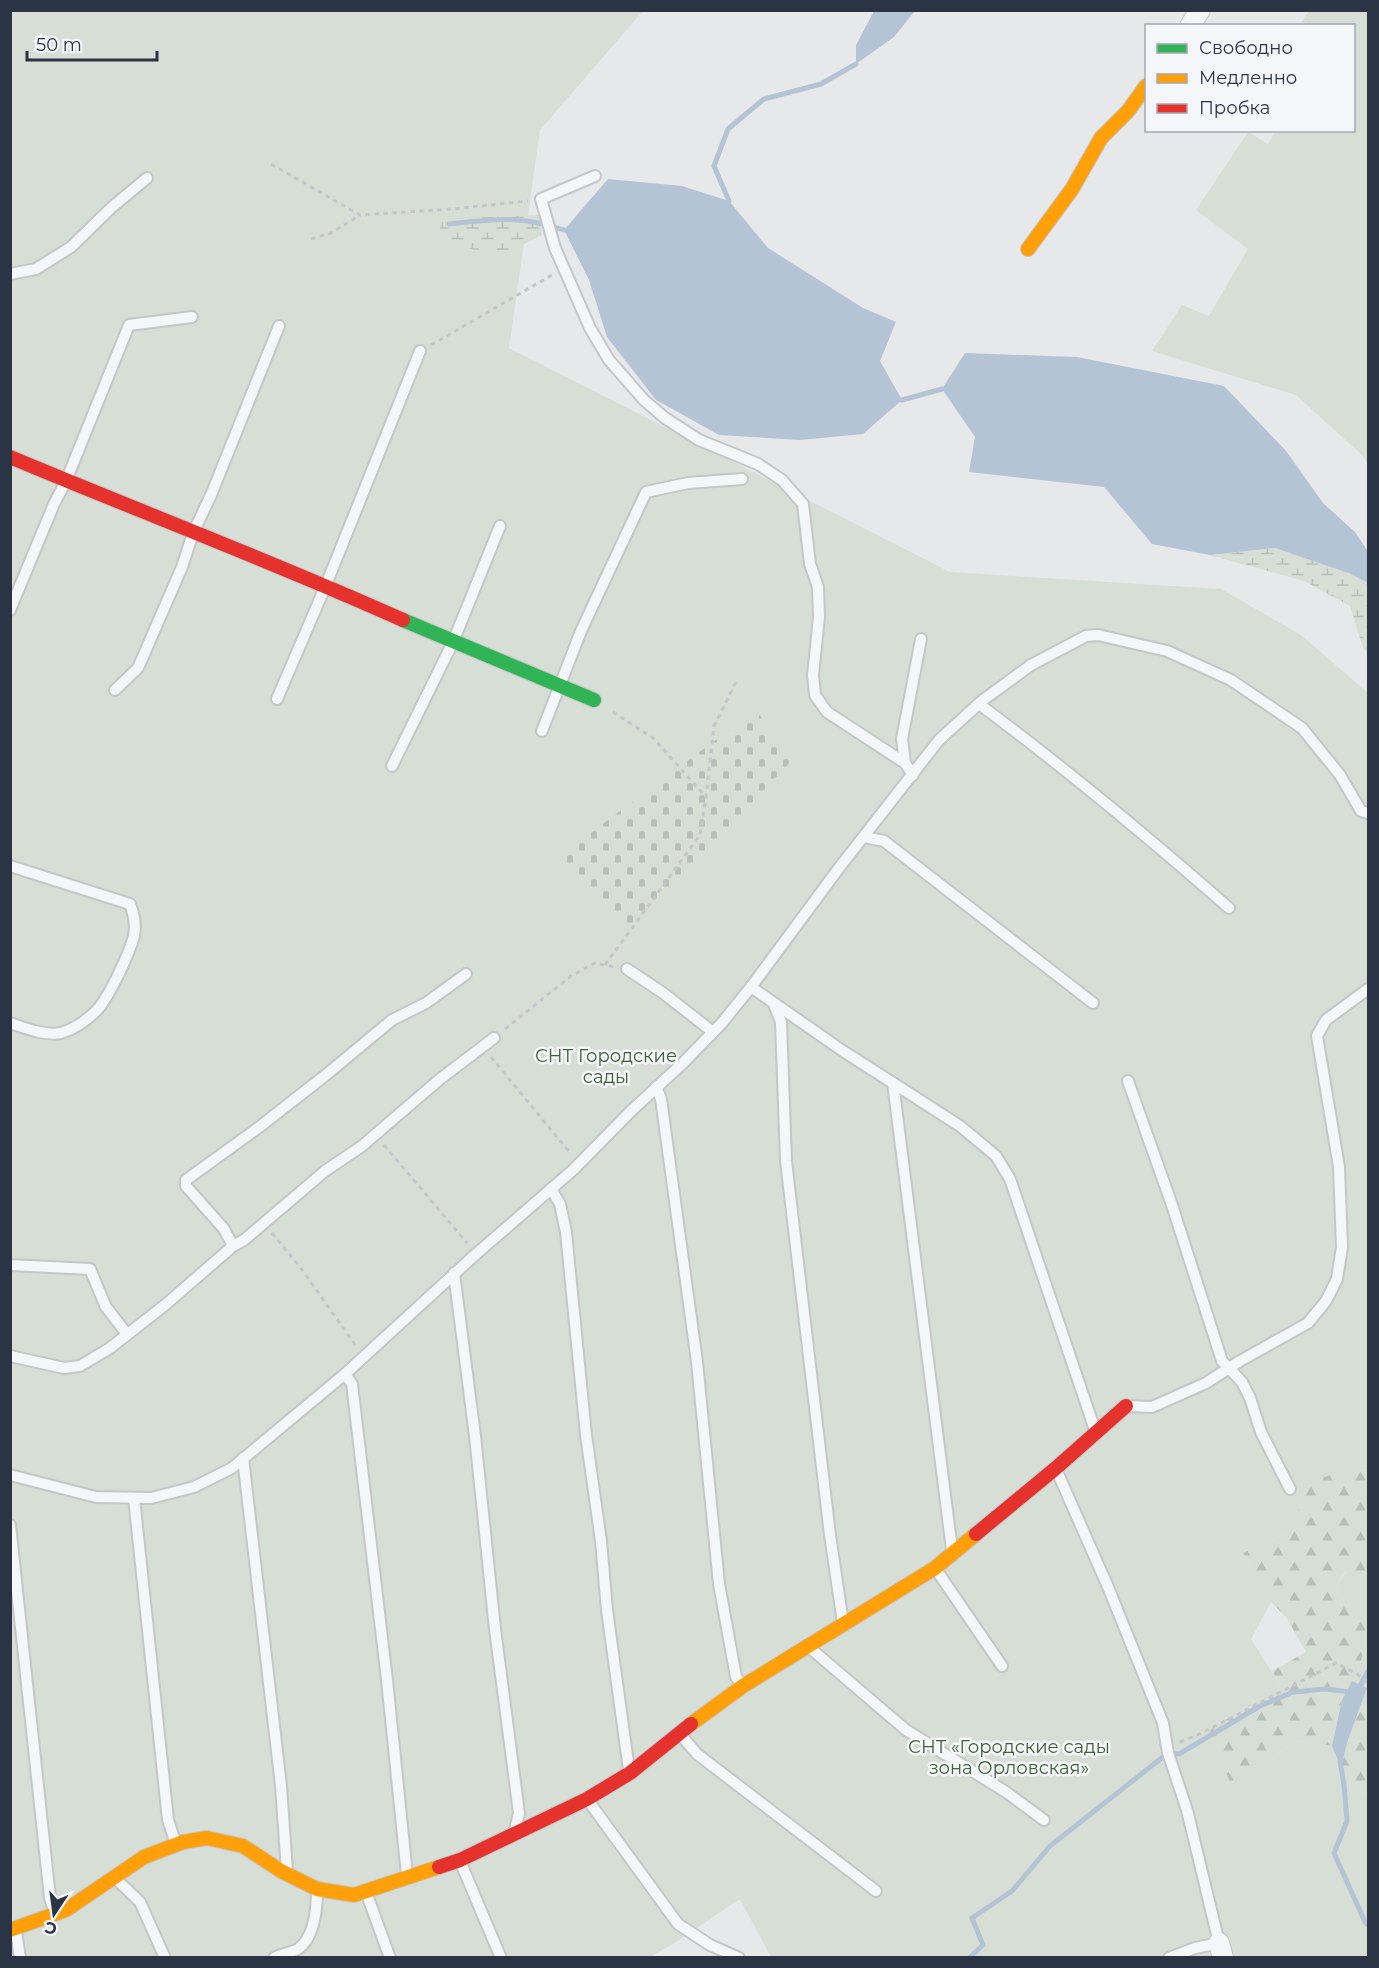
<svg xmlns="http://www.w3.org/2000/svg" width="1379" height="1968" font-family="Montserrat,sans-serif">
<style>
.green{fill:#d6ded6}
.forest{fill:url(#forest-firs)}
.wetland{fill:url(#wetland-marsh)}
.cemetery{fill:url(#cemetery-stones)}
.water{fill:#b4c4d5}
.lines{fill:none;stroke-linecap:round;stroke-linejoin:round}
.stream{stroke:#b4c4d5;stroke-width:5}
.lane-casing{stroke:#c4c6c8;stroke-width:14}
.street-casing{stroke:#c4c6c8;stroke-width:22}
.fast-casing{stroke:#c4c6c8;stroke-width:16}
.slow-casing{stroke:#c4c6c8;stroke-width:16}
.jam-casing{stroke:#c4c6c8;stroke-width:16}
.path{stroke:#c5c6ca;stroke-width:3;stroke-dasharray:4.5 4.5;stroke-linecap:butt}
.lane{stroke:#f5f6f7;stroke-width:10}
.street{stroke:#f5f6f7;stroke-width:20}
.fast{stroke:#30b455;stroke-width:14}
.slow{stroke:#ff9f0a;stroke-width:14}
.jam{stroke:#e5322d;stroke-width:14}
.labels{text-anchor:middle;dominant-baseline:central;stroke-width:5;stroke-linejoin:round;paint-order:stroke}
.park-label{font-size:18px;fill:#3f6138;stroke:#f4f6f9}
</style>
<defs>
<pattern id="forest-firs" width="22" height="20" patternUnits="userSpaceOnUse" patternTransform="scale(1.5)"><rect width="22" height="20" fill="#d6ded6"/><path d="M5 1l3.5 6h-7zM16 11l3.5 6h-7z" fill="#b8bfb9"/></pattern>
<pattern id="wetland-marsh" width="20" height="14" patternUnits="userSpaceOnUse" patternTransform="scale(1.5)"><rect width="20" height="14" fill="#d6ded6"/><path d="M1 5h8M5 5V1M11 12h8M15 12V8" fill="none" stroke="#b8bfb9"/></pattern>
<pattern id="cemetery-stones" width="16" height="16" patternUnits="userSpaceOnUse" patternTransform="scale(1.5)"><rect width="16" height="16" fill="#d6ded6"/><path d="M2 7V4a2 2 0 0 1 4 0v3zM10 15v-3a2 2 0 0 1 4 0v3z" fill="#b8bfb9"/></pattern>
</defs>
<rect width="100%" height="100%" fill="#e6e8ea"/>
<!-- green -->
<g class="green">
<path d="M 11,11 L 643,11 L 540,130 L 509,348 L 950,572 L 1221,589 L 1301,635 L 1368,693 L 1368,1466 L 1356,1465 L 1302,1526 L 1243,1553 L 1271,1602 L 1251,1639 L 1280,1685 L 1210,1730 L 1235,1795 L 1254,1771 L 1295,1741 L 1338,1747 L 1344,1785 L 1368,1796 L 1368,1957 L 771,1957 L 740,1899 L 676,1942 L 648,1958 L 11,1958 Z"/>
<path d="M 1309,11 L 1368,11 L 1368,464 L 1362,455 L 1296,395 L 1152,351 L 1182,305 L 1209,316 L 1248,249 L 1196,210 L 1248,132 L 1268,144 L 1276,131 L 1354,130 L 1354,26 L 1300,25 Z"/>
<path d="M 1347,1571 L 1357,1585 L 1368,1572 L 1368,1618 L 1348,1609 L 1335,1586 Z"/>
<path d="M 1368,1630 L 1368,1689 L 1352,1681 L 1359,1669 Z"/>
</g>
<!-- forest -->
<g class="forest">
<path d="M 1356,1465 L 1368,1466 L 1368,1572 L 1357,1585 L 1346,1571 L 1335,1586 L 1348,1609 L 1368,1618 L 1368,1630 L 1359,1669 L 1342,1700 L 1332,1746 L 1295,1741 L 1254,1771 L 1235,1796 L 1210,1730 L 1280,1685 L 1272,1671 L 1306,1652 L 1286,1617 L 1271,1602 L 1243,1553 L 1302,1526 L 1298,1513 L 1304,1485 Z"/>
<path d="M 1367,1688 L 1368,1689 L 1368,1796 L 1344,1785 L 1341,1767 L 1348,1740 Z"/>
</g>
<!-- wetland -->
<g class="wetland">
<path d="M 540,215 L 542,235 L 509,252 L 482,253 L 439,237 L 441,219 Z"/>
<path d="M 1275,548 L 1351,574 L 1368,583 L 1368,654 L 1363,648 L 1350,606 L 1304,581 L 1210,555 Z"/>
</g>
<!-- cemetery -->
<path class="cemetery" d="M 756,710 L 792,760 L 629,935 L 561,855 Z"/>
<!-- water -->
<g class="water">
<path d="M 874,11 L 915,11 L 894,37 L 856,64 L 856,45 Z"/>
<path d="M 608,179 L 682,186 L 729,201 L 768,248 L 863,308 L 896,322 L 880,361 L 902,400 L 863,434 L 800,440 L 719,435 L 656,400 L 607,337 L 589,280 L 564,230 Z"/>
<path d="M 965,353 L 1077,357 L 1224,386 L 1286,451 L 1323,503 L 1355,532 L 1368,552 L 1368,583 L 1351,574 L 1275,548 L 1210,555 L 1152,544 L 1104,487 L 969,472 L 975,437 L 942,389 Z"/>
<path d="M 1352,1681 L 1367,1688 L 1348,1740 L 1341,1767 L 1332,1746 L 1342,1700 Z"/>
</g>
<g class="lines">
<!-- stream -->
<g class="stream">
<path d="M 729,201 L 714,166 L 728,129 L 764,99 L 821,84 L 856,64"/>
<path d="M 449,224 C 495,219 519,215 564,230"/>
<path d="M 902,400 L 942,389"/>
<path d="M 1358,1690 L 1368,1671"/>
<path d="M 1340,1761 L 1344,1785 L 1347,1821 L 1334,1853 L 1365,1922 L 1368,1925"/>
<path d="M 969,1958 L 983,1945 L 972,1918 L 1012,1891 L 1050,1846 L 1168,1753 L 1179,1754 L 1260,1706 L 1293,1692 L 1325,1689 L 1351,1692"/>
</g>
<defs>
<g id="lane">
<path d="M 595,176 L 541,199 L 555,248 L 590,328 L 609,360 L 644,400 L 665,418 L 699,440 L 758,464 L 782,480 L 803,504 L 810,564 L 818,587 L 819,617 L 813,675 L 815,695 L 827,712 L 905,763 L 913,775"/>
<path d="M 10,274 L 36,269 L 71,247 L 111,208 L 147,178"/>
<path d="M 10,610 L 54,504 L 66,481 L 129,325 L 192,317"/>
<path d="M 115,690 L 138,668 L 182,567 L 193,533 L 211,495 L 279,326"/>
<path d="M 277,699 L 326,585 L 420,351"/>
<path d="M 979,704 C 1065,768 1148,837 1229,908"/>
<path d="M 542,731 L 581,631 L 646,492 L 688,483 L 742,479"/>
<path d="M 905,763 L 902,739 L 921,639"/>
<path d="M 392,766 L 453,642 L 500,526"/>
<path d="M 864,837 L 884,841 L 1093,1003"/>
<path d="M 10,866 L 130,904 C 134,914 136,925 134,936 C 129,954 109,998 96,1011 C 87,1020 74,1029 61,1033 C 45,1036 25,1028 10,1023"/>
<path d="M 627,969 L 663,993 L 713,1032"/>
<path d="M 751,987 L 839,868 L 939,740 L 983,700 L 1031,665 L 1086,636 L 1098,635 L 1167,651 L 1231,680 L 1302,728 L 1340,775 L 1361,811 L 1368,813"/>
<path d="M 774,1004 L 781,1022 L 786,1161 L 830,1535 L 843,1623"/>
<path d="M 1128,1081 L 1172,1205 L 1222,1361 L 1242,1382 L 1250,1398 L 1261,1432 L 1290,1489"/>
<path d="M 893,1083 L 952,1550"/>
<path d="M 656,1087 L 661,1099 L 697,1362 L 719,1584 L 736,1677 L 743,1686"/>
<path d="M 551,1189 L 560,1204 L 566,1232 L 586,1435 L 601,1541 L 607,1610 L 629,1770"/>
<path d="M 233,1246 L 224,1229 L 186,1186 L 186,1180 L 258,1128 L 327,1074 L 392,1020 L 426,1003 L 466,974"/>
<path d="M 10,1265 L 90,1269 L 106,1307 L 127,1334"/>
<path d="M 454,1273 L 475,1436 L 495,1629 L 519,1813 L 515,1830"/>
<path d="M 10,1356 L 64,1368 L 80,1366 L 110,1348 L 165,1305 L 233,1246 L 244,1240 L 325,1171 L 362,1146 L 440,1079 L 494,1038"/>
<path d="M 345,1374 L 352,1384 L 387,1680 L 407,1875"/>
<path d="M 1126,1406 L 1152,1407 L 1206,1383 L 1240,1361 L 1308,1323 L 1326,1301 L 1337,1279 L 1342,1247 L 1339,1167 L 1317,1036 L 1326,1020 L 1368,989"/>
<path d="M 243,1458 L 281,1786 L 287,1871"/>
<path d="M 1056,1469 L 1108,1587 L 1163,1723 L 1168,1753 L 1187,1810 L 1219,1943 L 1195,1948 L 1169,1958"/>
<path d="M 10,1475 L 96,1497 L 151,1498 L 194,1487 L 232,1468 L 345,1374 L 476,1254 L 573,1170 L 631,1111 L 683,1063 L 721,1024 L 751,987 L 843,1051 L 960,1126 L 996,1156 L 1010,1179 L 1095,1430"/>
<path d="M 134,1498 L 168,1820 L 176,1844"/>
<path d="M 10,1525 L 50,1898 L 55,1914"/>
<path d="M 935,1568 L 1002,1666"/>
<path d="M 810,1648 L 906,1730 L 1006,1792 L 1044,1820"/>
<path d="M 680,1734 L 697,1754 L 876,1891"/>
<path d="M 587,1799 L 678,1924 L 710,1945 L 739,1958"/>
<path d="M 460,1861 L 501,1958"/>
<path d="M 115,1878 L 140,1902 L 165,1958"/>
<path d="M 366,1892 L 390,1958"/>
<path d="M 16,1931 L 20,1958"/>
<path d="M 274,1958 C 281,1954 291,1953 298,1949 C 315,1937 317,1908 317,1889"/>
</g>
<g id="street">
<path d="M 1190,26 L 1200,10"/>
<path d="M 1219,1943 L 1223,1958"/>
</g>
<path id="fast" d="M 403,620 L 594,700"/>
<g id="slow">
<path d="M 1028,249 L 1072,189 L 1101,138 L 1128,111 L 1146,86"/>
<path d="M 691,1724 L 743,1686 L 935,1568 L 976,1534"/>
<path d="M 10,1930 L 66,1910 L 144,1857 L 183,1842 L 207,1838 L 243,1846 L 281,1871 L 317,1889 L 354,1895 L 439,1867"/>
</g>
<g id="jam">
<path d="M 10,457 C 141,512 274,562 403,620"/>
<path d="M 976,1534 L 1056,1468 L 1126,1406"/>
<path d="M 439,1867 L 460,1860 L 587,1799 L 630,1773 L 691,1724"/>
</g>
</defs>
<!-- lane casing -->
<use href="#lane" class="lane-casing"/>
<!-- street casing -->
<use href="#street" class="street-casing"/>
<!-- fast casing -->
<use href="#fast" class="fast-casing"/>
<!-- slow casing -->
<use href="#slow" class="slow-casing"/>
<!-- jam casing -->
<use href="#jam" class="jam-casing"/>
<!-- path -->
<g class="path">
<path d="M 271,164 L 360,215 L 452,209 L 528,201"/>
<path d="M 311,239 L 331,233 L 360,215"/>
<path d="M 431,345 L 552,275"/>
<path d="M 613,712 L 653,738 L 706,797 L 714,726 L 737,680"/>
<path d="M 605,965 L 700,835 L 706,797"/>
<path d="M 505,1029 L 571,976 L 595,963 L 614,967"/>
<path d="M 491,1057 L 571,1154"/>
<path d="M 384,1145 L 467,1243"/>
<path d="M 272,1233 L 303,1271 L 356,1346"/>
<path d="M 1180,1742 L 1202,1733 L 1336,1663 L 1357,1674 L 1368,1683"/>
</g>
<!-- lane -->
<use href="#lane" class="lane"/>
<!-- street -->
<use href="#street" class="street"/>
<!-- fast -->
<use href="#fast" class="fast"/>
<!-- slow -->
<use href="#slow" class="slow"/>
<!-- jam -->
<use href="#jam" class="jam"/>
</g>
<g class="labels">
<!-- park labels -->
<g class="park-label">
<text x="606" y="1056">СНТ Городские<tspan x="606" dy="21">сады</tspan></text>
<text x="1009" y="1747">СНТ «Городские сады<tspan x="1009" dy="21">зона Орловская»</tspan></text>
</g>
</g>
<!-- border -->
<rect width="1379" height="1968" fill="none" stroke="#2b3445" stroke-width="24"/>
<!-- legend -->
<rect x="1145" y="24" width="210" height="108" fill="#f4f6f9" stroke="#a4a8b1" stroke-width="1.5"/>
<rect x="1157" y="44" width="30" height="9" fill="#30b455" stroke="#a4a8b1" stroke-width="1.5"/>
<text x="1199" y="54" font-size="18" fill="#2b3445">Свободно</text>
<rect x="1157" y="74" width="30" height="9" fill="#ff9f0a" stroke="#a4a8b1" stroke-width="1.5"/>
<text x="1199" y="84" font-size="18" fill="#2b3445">Медленно</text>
<rect x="1157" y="104" width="30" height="9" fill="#e5322d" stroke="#a4a8b1" stroke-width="1.5"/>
<text x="1199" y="114" font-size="18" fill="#2b3445">Пробка</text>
<!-- north arrow -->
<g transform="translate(54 1914) rotate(193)" stroke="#f4f6f9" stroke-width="4.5" paint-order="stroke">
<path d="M0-4.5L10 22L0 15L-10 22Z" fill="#2b3445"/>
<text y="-9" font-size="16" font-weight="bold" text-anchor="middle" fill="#2b3445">С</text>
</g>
<!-- scale -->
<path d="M27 51v9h130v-9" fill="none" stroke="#2b3445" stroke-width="3"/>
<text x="36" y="51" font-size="18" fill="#2b3445" stroke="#f4f6f9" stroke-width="4.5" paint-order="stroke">50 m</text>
</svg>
